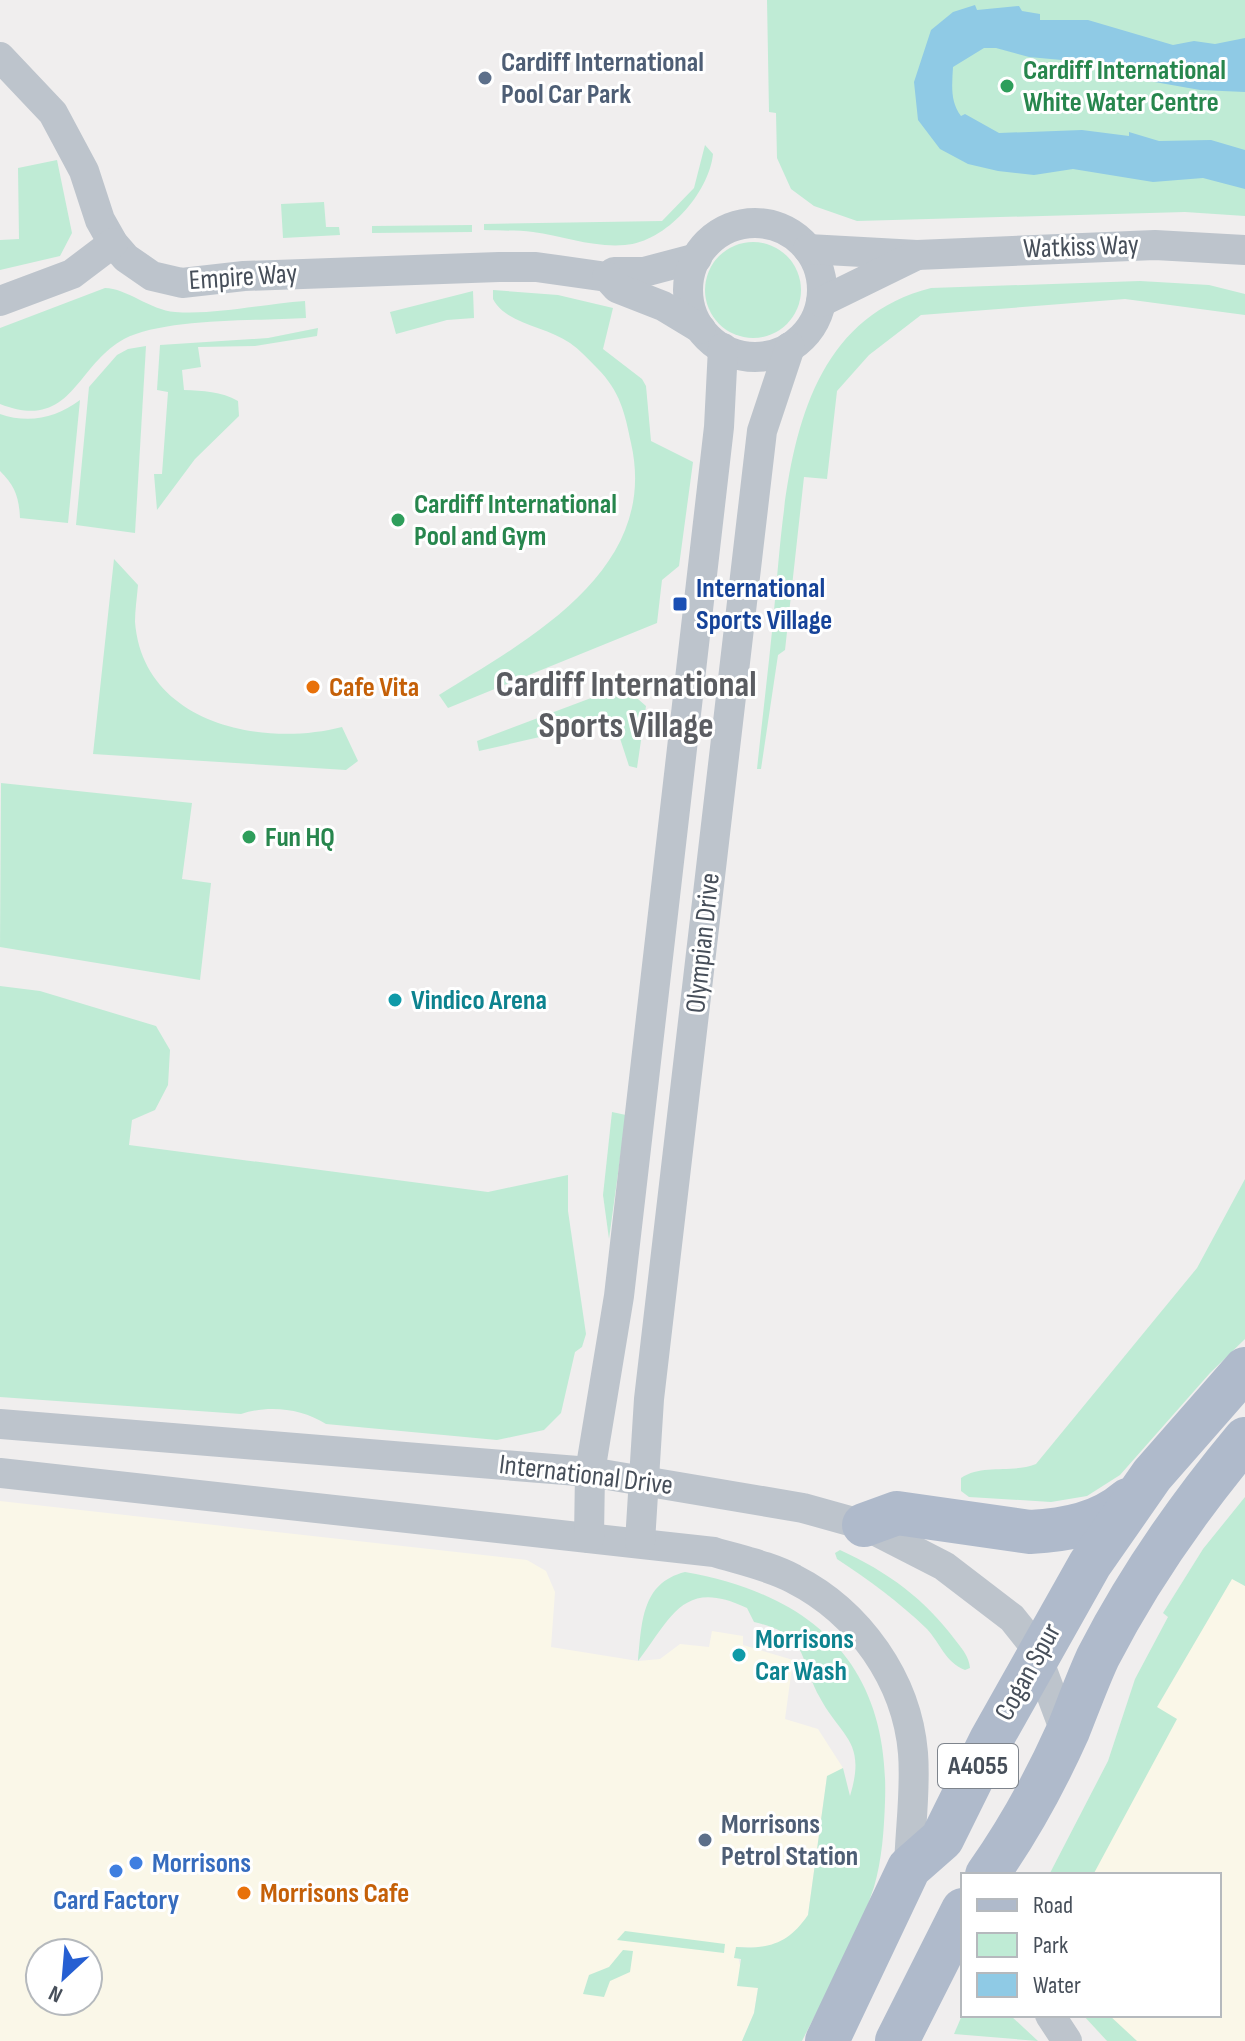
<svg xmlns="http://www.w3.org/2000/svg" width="1245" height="2041" font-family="'Sofia Sans Condensed',sans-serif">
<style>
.commercial{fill:#faf7e8;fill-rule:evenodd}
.green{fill:#bfebd5}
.water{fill:#8fcae5}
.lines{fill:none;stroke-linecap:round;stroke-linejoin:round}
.street{stroke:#bdc4cc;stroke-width:30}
.primary{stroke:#afbacb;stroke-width:44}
.service-dot{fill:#5c6f8a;stroke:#fff;stroke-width:3}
.leisure-dot{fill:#2e9e5b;stroke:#fff;stroke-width:3}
.transit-dot{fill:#1a4fb4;stroke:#fff;stroke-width:3}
.food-dot{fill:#e8710a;stroke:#fff;stroke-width:3}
.culture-dot{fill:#0f9aa8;stroke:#fff;stroke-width:3}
.shop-dot{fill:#3f7fe0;stroke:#fff;stroke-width:3}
.labels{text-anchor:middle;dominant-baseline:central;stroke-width:6;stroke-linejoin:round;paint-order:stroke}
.shield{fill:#fff;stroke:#7e848c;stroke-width:2}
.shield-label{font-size:26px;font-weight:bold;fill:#474f5a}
.service-label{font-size:28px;font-weight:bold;fill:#4e5e75;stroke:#fff;text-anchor:start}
.leisure-label{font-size:28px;font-weight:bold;fill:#27864d;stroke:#fff;text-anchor:start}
.street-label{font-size:28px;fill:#474f5a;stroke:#fff}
.transit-label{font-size:28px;font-weight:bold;fill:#164399;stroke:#fff;text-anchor:start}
.food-label{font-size:28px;font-weight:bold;fill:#c56008;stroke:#fff;text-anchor:start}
.culture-label{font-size:28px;font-weight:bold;fill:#0d838f;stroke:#fff;text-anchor:start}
.shop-label{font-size:28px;font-weight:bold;fill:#366cbe;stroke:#fff;text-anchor:start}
.district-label{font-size:36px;font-weight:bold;fill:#5b5d62;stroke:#fff}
</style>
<rect width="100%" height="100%" fill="#f0eeee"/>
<!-- commercial -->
<g class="commercial">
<path d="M 0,1501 L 527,1560 L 546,1571 L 555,1592 L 551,1647 L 638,1661 L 660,1659 L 680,1644 L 709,1647 L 712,1631 L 743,1636 L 743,1645 L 793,1660 L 785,1719 L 818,1729 L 843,1768 L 827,1777 L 808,1915 L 798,1930 L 772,1948 L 736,1947 L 740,1965 L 758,1987 L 754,2013 L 742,2041 L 0,2041 ZM 40,1953 L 88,1953 L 88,2001 L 40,2001 Z"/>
<path d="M 1232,1578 L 1245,1586 L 1245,2041 L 1107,2041 L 1083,2015 L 1219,2015 L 1219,1875 L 1093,1875 L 1157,1707 Z"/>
</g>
<!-- green -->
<g class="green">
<path d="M 767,0 L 1245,0 L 1245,216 L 1185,212 L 857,221 L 814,206 L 791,189 L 777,158 L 776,113 L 769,112 Z"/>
<path d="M 705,145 L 713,154 C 709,193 666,242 625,245 C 595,248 562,236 533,232 C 517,230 500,231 484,230 L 484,224 L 662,221 L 694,188 Z"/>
<path d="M 57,160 L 72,233 L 60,256 L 0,270 L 0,240 L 19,239 L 18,168 Z"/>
<path d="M 324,202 L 326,227 L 339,227 L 340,235 L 283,238 L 281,204 Z"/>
<path d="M 472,225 L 472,232 L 372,233 L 372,226 Z"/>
<circle cx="753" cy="290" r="48"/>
<path d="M 1140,281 L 1209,285 L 1245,294 L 1245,315 L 1125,299 L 921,315 L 869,355 L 837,391 L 827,479 L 804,477 L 785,650 L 778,655 L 761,769 L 757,769 C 763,712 770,656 775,600 C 786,482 792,323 931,288 Z"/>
<path d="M 105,288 C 126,288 150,310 175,312 C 217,315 262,304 305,301 L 306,318 C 258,321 164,318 124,339 C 75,366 72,432 0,404 L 0,328 Z"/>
<path d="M 493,290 L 558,295 L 613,308 L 603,349 L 642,379 L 646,386 L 651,441 L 693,462 L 679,566 L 662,580 L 657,623 L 448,708 L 439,695 C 529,639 660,570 631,443 C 625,413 620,391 597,368 C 588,359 580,350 570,343 C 546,326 507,325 493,299 Z"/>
<path d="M 473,291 L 474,318 L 447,320 L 396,334 L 390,312 Z"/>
<path d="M 318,328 L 317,336 L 255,346 L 198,347 L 201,367 L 182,370 L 184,390 C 203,391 221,391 238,401 L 239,416 L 195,459 L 157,510 L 154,474 L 162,474 L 168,392 L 157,390 L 160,345 L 268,338 Z"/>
<path d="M 146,346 L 135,533 L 76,525 L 89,387 L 117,355 L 128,349 Z"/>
<path d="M 80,400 L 68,523 L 20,518 C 19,497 15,486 0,471 L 0,414 C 29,424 56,418 80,400 Z"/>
<path d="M 114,559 L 138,585 C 137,597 135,610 135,622 C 143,723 261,748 342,727 L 358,761 L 346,770 L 93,754 Z"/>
<path d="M 623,686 L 646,706 L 637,768 L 629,766 L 614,720 L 479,751 L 477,741 Z"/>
<path d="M 1,783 L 192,803 L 182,879 L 211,883 L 200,980 L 0,947 Z"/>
<path d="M 0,986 L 40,991 L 156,1026 L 170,1050 L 168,1085 L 155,1110 L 132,1120 L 129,1145 L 488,1192 L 568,1175 L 568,1211 L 586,1334 L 582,1347 L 575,1352 L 561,1413 L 544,1430 L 497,1440 L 326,1424 C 301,1408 268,1405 241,1414 L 0,1397 Z"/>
<path d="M 612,1112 L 626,1115 L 609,1239 L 603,1195 Z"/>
<path d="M 1245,1179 L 1245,1339 L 1210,1373 L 1120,1475 L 1087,1496 L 1051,1502 L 969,1497 L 961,1491 L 961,1478 C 983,1463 1010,1474 1036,1464 L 1197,1268 Z"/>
<path d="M 1245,1497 L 1245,1586 L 1232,1579 L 1157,1707 L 1177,1719 L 1093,1875 L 1049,1875 L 1108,1761 L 1135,1679 L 1168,1617 L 1163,1613 L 1203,1549 Z"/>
<path d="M 840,1550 C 888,1572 925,1599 956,1641 C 963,1650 969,1657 970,1668 L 965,1670 C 946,1663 940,1643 927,1629 C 899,1602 869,1580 837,1559 L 835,1553 Z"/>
<path d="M 685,1572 C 816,1595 890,1667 885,1802 C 884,1830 882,1860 874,1887 C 857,1940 827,1991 802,2041 L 742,2041 L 754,2013 L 758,1988 L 737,1986 L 741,1959 L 734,1958 L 736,1947 C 769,1949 788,1944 808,1915 L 827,1776 L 843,1768 L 850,1796 C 867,1740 841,1738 819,1696 C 798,1656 809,1635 754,1622 L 747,1608 C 684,1578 673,1615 638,1661 C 642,1623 641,1583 685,1572 Z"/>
<path d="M 625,1931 L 725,1944 L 724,1953 L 617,1940 Z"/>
<path d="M 623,1950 L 633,1951 L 630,1972 L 610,1981 L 604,1997 L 583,1994 L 589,1975 L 609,1967 Z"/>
<path d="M 963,2013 L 1010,2015 L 1038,2041 L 954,2034 Z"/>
<path d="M 1083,2015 L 1109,2015 L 1137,2041 L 1107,2041 Z"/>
</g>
<!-- water -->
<path class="water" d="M 975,5 L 977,10 L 1019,6 L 1022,11 L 1040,14 L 1040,20 L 1088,20 L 1173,45 L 1194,41 L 1215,44 L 1245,38 L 1245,92 L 1200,90 L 1132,78 L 1105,64 L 1029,57 L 996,48 L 984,48 L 953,67 C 952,85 950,102 961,116 L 965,114 L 999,133 L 1082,130 L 1129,136 L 1129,132 L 1159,141 L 1211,140 L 1245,150 L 1245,189 L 1203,178 L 1153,182 L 1073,169 L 1034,175 L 998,171 L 968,164 L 940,149 L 918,120 L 914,82 L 931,30 L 953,12 Z"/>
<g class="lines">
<!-- street -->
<g class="street">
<path d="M 0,57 L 53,113 L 84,171 L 100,220 L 113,243 L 126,258 L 152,276 L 182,283 L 244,276 L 499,267 L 536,267 L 607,277 L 614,272 L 644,272 L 697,258"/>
<circle cx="755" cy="290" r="67"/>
<path d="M 808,249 L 917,255 L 1155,245 L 1245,250"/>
<path d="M 607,277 L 617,288 L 663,306 L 701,329"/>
<path d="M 0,301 L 72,274 L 113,243"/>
<path d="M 821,302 L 915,256"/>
<path d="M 0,1424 L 590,1472 L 803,1508 L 864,1525 L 944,1566 L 1012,1618 L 1032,1643 L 1066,1734"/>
<path d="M 0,1473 L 714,1552 C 740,1560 770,1566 794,1579 C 859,1612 907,1680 913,1753 C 916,1791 910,1829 909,1868"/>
<path d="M 589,1538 L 590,1472 L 619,1296 L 719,427 L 723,348"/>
<path d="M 640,1542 L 649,1399 L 762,431 L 790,347"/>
<path d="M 1050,2015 L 1067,2041"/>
</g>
<!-- primary -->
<g class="primary">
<path d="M 864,1525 L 897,1513 L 1030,1532 C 1066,1530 1100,1524 1128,1500"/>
<path d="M 987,1875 C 1018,1831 1046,1780 1068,1731 C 1078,1706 1087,1681 1098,1657 C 1138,1579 1189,1506 1245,1439"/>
<path d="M 827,2041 L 909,1868 L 942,1839 L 991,1740 L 1090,1564 L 1152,1475 L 1245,1369"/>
<path d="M 897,2041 L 963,1910"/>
</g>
</g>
<!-- markers -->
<g class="service-dot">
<circle cx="485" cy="78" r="8"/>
<circle cx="705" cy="1840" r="8"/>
</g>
<g class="leisure-dot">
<circle cx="1007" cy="86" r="8"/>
<circle cx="398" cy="520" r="8"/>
<circle cx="249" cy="837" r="8"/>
</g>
<rect class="transit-dot" x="672" y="596" width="16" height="16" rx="4"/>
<g class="food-dot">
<circle cx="313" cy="687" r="8"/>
<circle cx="244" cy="1893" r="8"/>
</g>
<g class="culture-dot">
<circle cx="395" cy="1000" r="8"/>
<circle cx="739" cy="1655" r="8"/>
</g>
<g class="shop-dot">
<circle cx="136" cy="1863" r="8"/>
<circle cx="116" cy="1871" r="8"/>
</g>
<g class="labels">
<!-- shield labels -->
<rect class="shield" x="938" y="1744" width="80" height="44" rx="6"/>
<g class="shield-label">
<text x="978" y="1766">A4055</text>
</g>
<!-- service labels -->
<g class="service-label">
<text x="501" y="62">Cardiff International<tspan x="501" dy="32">Pool Car Park</tspan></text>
<text x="721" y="1824">Morrisons<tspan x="721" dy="32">Petrol Station</tspan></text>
</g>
<!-- leisure labels -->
<g class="leisure-label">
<text x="1023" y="70">Cardiff International<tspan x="1023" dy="32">White Water Centre</tspan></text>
<text x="414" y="504">Cardiff International<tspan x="414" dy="32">Pool and Gym</tspan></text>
<text x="265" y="837">Fun HQ</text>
</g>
<!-- street labels -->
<g class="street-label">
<text transform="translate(1081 247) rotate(-2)">Watkiss Way</text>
<text transform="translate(243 277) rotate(-4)">Empire Way</text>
<text transform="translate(703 943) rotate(-84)">Olympian Drive</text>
<text transform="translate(586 1475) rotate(7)">International Drive</text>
<text transform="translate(1028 1672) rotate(-61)">Cogan Spur</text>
</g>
<!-- transit labels -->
<g class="transit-label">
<text x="696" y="588">International<tspan x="696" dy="32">Sports Village</tspan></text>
</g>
<!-- food labels -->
<g class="food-label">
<text x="329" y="687">Cafe Vita</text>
<text x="260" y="1893">Morrisons Cafe</text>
</g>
<!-- culture labels -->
<g class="culture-label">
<text x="411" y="1000">Vindico Arena</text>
<text x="755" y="1639">Morrisons<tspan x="755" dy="32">Car Wash</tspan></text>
</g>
<!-- shop labels -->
<g class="shop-label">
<text x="152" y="1863">Morrisons</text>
<text x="116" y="1900" text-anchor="middle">Card Factory</text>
</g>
<!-- district labels -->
<g class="district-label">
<text x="626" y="685">Cardiff International<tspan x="626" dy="41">Sports Village</tspan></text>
</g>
</g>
<!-- legend -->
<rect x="961" y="1873" width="260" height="144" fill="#ffffff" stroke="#b5b9bd" stroke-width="2"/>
<rect x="977" y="1899" width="40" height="12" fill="#afbacb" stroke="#b5b9bd" stroke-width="2"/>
<text x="1033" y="1913" font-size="24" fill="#474f5a">Road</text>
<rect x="977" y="1933" width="40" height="24" fill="#bfebd5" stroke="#b5b9bd" stroke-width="2"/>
<text x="1033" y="1953" font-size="24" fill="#474f5a">Park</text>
<rect x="977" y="1973" width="40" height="24" fill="#8fcae5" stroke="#b5b9bd" stroke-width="2"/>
<text x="1033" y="1993" font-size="24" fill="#474f5a">Water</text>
<!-- north arrow -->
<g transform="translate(64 1977) rotate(206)"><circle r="38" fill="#ffffff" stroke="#b5b9bd" stroke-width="2"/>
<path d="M0-6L14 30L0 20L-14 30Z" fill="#265fd2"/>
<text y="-12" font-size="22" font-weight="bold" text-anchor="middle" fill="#474f5a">N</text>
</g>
</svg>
